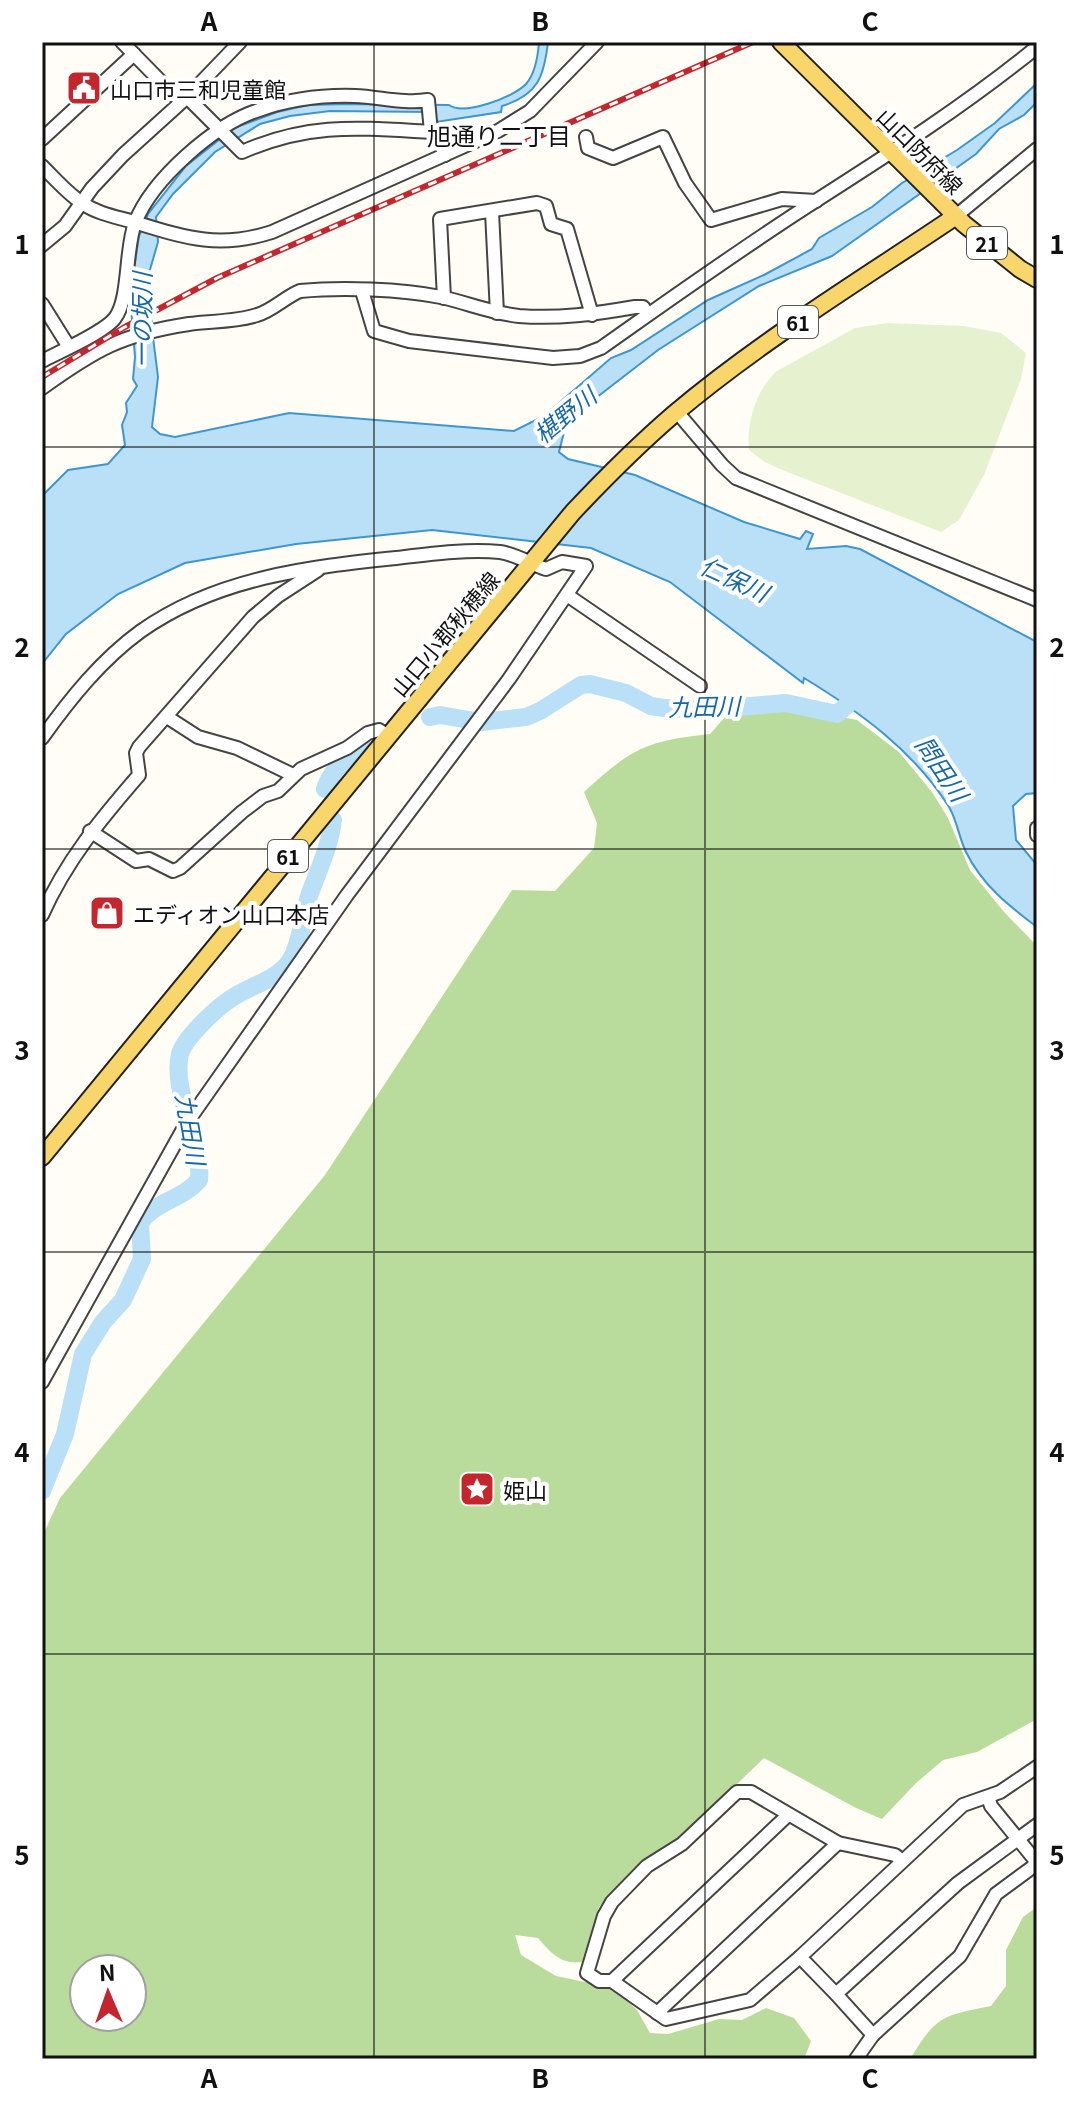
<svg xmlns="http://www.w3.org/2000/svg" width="1079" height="2101" font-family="Georgia,'Noto Sans JP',serif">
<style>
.forest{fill:#b9dc9c;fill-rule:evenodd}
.pitch{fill:#e6f2cf}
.water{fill:#b9e0f7;stroke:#3f96cf;stroke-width:2}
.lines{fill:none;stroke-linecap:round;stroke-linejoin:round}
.river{stroke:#b9e0f7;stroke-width:18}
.minor-casing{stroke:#444;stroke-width:16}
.major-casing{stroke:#222;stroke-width:20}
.minor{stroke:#fff;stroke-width:12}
.major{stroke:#f9d66b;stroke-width:16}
.rail-casing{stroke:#c4262e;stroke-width:6}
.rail{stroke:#fff;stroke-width:3;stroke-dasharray:9;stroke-linecap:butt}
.grid{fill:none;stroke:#111;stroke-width:2;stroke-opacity:0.55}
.labels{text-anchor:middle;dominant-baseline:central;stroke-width:8;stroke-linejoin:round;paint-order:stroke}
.shield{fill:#fff;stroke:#585858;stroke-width:2}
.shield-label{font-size:20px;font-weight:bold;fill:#111}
.poi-label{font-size:22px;fill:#111;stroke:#fff;text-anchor:start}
.street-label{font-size:22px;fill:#111;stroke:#fff}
.neighbourhood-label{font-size:24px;fill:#111;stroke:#fff}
.water-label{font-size:24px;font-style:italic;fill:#1768a6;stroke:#fff}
.neatline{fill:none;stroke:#111;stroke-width:3}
.grid-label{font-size:26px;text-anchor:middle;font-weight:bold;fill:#111}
</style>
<rect width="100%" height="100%" fill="#fffdf5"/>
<!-- forest -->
<g class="forest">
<path d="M 782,706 L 857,720 L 899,752 L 932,792 L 948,818 L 970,870 L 1004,912 L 1037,946 L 1037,1719 L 977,1752 L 943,1760 L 915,1784 L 882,1819 L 856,1808 L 764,1758 L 680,1839 L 644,1860 L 599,1907 L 582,1962 C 561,1965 551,1953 538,1938 L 515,1935 L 521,1955 L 556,1976 L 614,1988 L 637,2010 L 650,2033 L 668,2034 L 719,2019 L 742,2020 L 766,2008 L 794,2018 L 811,2041 L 804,2059 L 42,2059 L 42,1537 L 60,1498 L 325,1175 L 512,890 L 555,891 L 594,848 L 597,823 L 584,792 C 632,748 646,741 710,734 L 725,717 ZM 84,1969 L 132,1969 L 132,2017 L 84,2017 Z"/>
<path d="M 1037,1907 L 1037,2059 L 910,2059 C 937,2015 942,2016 991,2006 L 1006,1986 L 1006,1950 L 1023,1917 Z"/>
</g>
<!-- pitch -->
<path class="pitch" d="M 888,323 L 964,326 L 1001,333 L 1026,353 L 1021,379 L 984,475 L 959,520 L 941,532 L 780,469 L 763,461 L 749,450 C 746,424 756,389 777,371 L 855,328 Z"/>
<!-- water -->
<path class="water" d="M 539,42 L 548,42 C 544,77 538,95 502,106 L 501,112 L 436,122 L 431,112 L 330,111 L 290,116 L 260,124 L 215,152 L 173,194 L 156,217 L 158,242 L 149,273 L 152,329 L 158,377 L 152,427 L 160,434 L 175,437 L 289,413 L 514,431 L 544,416 L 611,358 L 631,350 L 708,300 L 764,275 L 812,249 L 819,238 L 872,207 L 902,183 L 957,150 L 995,123 L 1037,83 L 1037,102 L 1024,115 L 999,129 L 976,154 L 832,256 L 759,286 L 658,350 L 592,401 L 566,424 L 559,452 L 568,459 L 635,475 L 744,522 L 800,539 L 806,531 L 813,534 L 807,549 L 846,546 L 860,549 L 1037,642 L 1037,793 L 1026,794 L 1013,806 L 1016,840 L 1037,865 L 1037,927 C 1009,906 982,885 966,852 C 959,838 957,820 949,807 C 914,751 860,712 804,678 L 803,683 L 670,582 L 591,548 L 432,530 L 296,544 L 185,563 L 118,594 L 66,634 L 42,664 L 42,496 L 68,470 L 108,464 L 125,445 L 122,425 L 127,412 L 126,403 L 137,386 L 133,379 L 135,357 L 130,295 L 139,236 L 148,214 L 186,166 L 234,128 L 277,112 L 308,105 L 348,104 L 449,105 C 464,116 514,97 526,84 C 535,74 538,55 539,42 Z"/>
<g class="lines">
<!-- river -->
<g class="river">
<path d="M 430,717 L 440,715 L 481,722 L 526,717 L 540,711 L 581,685 L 590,684 L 626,693 L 651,706 L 664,708 L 705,710 L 786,703 L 837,714 L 865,689"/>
<path d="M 325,789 C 331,770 347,757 362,746"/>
<path d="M 42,1491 L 65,1434 L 83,1354 L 103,1322 L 123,1300 L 142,1259 L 140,1223 C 155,1201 182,1200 199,1180 C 203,1139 171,1092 180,1054 C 184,1039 215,1009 229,1000 C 247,986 277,981 290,961 C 300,946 304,914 309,896 C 318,871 330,846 333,820"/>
</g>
<defs>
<g id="minor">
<path d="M 122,42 L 175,96 L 187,97 L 242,152 C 310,122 360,128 431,132"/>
<path d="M 586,137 L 588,148 L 613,158 L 663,137 L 685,183 L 711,220 L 782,199 L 816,201"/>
<path d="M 42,139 L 134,54"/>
<path d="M 42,166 C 55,179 67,193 82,203 C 98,214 117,217 134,222 C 186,238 219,249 272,232 L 498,131 L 530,111 L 597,42"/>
<path d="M 492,212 L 497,313"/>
<path d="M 956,216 L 1037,149"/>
<path d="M 42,245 L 65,226 L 92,188 L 123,155 L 187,97 L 240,42"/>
<path d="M 362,291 L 374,331 L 409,341 L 553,358 L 580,356 L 601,348 C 672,298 743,247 817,200 C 892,152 967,104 1037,47"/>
<path d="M 444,298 L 440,219 L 537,203 L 546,206 L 551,224 L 567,229 L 592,315"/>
<path d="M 42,304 L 69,347"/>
<path d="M 42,361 C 59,352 105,332 115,318 C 130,298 125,249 135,223 C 152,179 215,124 259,110 C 290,99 323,95 355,96 C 380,97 404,104 428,100 L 431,132 L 440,142 L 445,155"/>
<path d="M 42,388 C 95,350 122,334 189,324 C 211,321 236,322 257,315 C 272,311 285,297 300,291 C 341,287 401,289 441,297 C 468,303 491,313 519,316 C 559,319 595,314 635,307 L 643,307 L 648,314"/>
<path d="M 677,412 L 722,465 L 736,478 L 1037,600"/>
<path d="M 567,595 L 700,686"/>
<path d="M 167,717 L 198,737 L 237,748 L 293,775"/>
<path d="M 42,738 C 70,699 101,660 141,631 C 216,578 308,567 396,558 C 430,554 466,549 500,552 C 515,554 531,564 546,569 L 562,562 L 586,566 L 509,679 L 347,895 L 186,1124 L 42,1382"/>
<path d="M 1037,828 L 1037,835"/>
<path d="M 90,831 L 136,861 L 149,859 L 173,871 L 180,868 L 242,812 L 263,796 L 278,791 L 301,769 L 347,748 L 368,733 L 379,730 L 387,735"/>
<path d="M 42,915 C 66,861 100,820 139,775 L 136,753 L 139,747 L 253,617 L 278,596 L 318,570"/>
<path d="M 1037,1767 L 1000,1792 L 963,1805 L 800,1957 L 836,1994 L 958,1883 L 1037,1825"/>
<path d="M 800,1957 L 750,2000 L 666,2019 L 612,1981 L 599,1981 L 587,1973 L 604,1916 L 612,1902 L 647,1866 L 682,1844 L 737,1792 L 751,1792 L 838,1843 L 895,1855 L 901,1860"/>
<path d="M 612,1981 L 788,1815"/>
<path d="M 836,1994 L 873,2035"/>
<path d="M 657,2013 L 838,1843"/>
<path d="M 856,2059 L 873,2035 L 960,1956 L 996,1894 L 1034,1866 L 1035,1860 L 991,1806 L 988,1797"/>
</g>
<g id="major">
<path d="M 781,42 L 964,224 L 1020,269 L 1037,279"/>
<path d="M 42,1157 L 573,512 C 605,478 638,445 674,414 C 762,340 861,280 956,216"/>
</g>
</defs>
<!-- minor casing -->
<use href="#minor" class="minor-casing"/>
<!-- major casing -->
<use href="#major" class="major-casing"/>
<!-- minor -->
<use href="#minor" class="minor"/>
<!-- major -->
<use href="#major" class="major"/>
<defs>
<path id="rail" d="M 42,377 L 123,328 L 217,278 L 753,42"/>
</defs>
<!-- rail casing -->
<use href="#rail" class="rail-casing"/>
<!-- rail -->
<use href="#rail" class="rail"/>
</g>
<!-- grid -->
<path class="grid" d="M 374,42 L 374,2059M 705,42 L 705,2059M 42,447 L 1037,447M 42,849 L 1037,849M 42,1252 L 1037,1252M 42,1654 L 1037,1654"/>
<!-- icons -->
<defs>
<symbol id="civic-square" viewBox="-11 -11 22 22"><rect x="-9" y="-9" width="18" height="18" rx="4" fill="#c4262e" stroke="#fff"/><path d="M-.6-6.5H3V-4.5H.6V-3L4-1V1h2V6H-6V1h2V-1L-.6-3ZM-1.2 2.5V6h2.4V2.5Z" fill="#fff"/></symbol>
<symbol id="shop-square" viewBox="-11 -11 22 22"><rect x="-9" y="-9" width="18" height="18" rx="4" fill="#c4262e" stroke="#fff"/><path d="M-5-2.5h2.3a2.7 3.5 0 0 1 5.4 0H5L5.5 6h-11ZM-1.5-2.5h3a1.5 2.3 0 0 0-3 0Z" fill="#fff"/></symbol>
<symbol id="sight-square" viewBox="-11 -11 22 22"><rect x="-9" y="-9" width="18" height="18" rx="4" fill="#c4262e" stroke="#fff"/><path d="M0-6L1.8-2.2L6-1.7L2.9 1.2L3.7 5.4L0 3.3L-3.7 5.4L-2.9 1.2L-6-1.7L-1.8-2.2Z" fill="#fff"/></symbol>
</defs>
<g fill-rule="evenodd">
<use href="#civic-square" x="64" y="68" width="40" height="40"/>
<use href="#shop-square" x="87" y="893" width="40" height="40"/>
<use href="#sight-square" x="457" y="1469" width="40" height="40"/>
</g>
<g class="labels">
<!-- shield labels -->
<g class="shield">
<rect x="967" y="227" width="40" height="32" rx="6"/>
<rect x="778" y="306" width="40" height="32" rx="6"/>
<rect x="268" y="840" width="40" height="32" rx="6"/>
</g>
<g class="shield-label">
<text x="987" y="243">21</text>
<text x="798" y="322">61</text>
<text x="288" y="856">61</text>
</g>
<!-- poi labels -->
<g class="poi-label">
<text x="110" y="88">山口市三和児童館</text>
<text x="133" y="913">エディオン山口本店</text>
<text x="503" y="1489">姫山</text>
</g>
<!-- street labels -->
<g class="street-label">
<text transform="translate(921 150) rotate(45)">山口防府線</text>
<text transform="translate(444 633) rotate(-50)">山口小郡秋穂線</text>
</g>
<!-- neighbourhood labels -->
<g class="neighbourhood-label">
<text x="499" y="134">旭通り二丁目</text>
</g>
<!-- water labels -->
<g class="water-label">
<text transform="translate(140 320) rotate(-90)">一の坂川</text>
<text transform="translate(564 414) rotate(-39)">椹野川</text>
<text transform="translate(735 578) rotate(25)">仁保川</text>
<text transform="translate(704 705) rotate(-1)">九田川</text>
<text transform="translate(943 768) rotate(56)">問田川</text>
<text transform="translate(192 1129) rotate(80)">九田川</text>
</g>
</g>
<!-- border -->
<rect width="1079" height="2101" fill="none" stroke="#ffffff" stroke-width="88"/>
<!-- north arrow -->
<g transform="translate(108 1993) rotate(358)"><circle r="38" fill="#ffffff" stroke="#a0a0a0" stroke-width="2"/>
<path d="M0-6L14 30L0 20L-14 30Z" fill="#c4262e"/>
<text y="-12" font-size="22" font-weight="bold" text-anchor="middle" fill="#111111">N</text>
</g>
<rect x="44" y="44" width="991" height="2013" class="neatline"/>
<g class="grid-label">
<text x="209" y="31">A</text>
<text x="540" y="31">B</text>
<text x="870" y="31">C</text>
<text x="22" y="254">1</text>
<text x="1057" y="254">1</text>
<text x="22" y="657">2</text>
<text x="1057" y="657">2</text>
<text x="22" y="1060">3</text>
<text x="1057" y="1060">3</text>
<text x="22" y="1462">4</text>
<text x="1057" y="1462">4</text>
<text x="22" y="1865">5</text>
<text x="1057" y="1865">5</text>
<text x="209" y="2088">A</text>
<text x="540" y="2088">B</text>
<text x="870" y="2088">C</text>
</g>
</svg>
